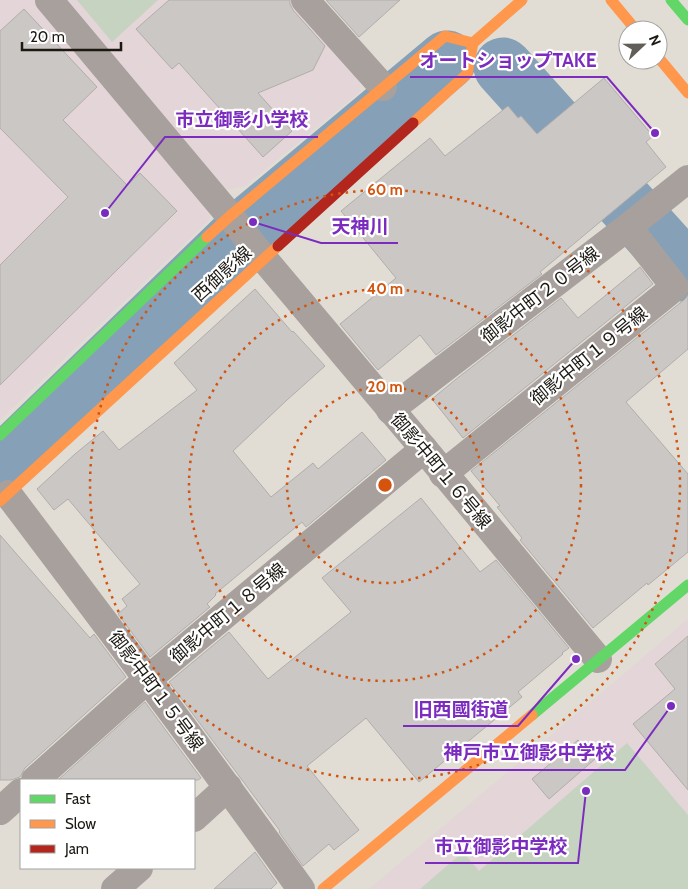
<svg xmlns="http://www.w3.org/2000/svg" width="688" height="889" font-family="Cabin,'Noto Sans JP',sans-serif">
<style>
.education{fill:#e3d5d8}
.park{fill:#c6d3c0}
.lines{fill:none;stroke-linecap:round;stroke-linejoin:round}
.river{stroke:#86a1b7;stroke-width:59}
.building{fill:#cbc7c5;stroke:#b1adaa}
.street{stroke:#a7a09d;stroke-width:28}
.fast{stroke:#63d668;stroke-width:11}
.slow{stroke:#ff974d;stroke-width:11}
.jam{stroke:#b3261e;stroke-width:11}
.ring{fill:none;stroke:#d4530d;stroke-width:2.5;stroke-dasharray:2.5 5}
.labels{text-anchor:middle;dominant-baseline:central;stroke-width:4.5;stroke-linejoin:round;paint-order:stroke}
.street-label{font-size:18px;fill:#1c1913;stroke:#fff}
.centre{fill:#d4530d;stroke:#fff;stroke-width:2.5}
.ring-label{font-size:15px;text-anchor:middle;font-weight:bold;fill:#d4530d;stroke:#fff;stroke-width:4.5;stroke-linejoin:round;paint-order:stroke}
.leader{fill:none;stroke:#7b2cbf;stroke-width:2}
.callout-dot{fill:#7b2cbf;stroke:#fff;stroke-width:2}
.callout-label{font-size:19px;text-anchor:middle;font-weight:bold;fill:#7b2cbf;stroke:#fff;stroke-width:4.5;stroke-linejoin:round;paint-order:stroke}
</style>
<rect width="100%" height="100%" fill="#e1ddd4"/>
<!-- education -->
<g class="education">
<path d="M 0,0 L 37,0 L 212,206 L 210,219 L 0,420 Z"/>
<path d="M 64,0 L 293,0 L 360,74 L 360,92 L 244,187 L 226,190 Z"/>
<path d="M 688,619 L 688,889 L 369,889 L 601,693 Z"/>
</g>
<!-- park -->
<g class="park">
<path d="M 77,0 L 158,0 L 112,42 Z"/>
<path d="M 627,743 L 688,815 L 688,889 L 420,889 L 463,852 L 479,871 Z"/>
</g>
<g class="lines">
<!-- river -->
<g class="river">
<path d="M 503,67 L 688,273"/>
<path d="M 0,467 L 253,222 L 447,60"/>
</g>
</g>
<!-- building -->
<g class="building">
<path d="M 169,0 L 290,0 L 290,4 L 293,10 L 325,46 L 313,70 L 258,93 L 292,131 L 263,157 L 179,63 L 172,69 L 136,29 Z"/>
<path d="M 326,0 L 400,0 L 359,37 Z"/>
<path d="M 24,9 L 97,87 L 63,120 L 127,185 L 140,173 L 177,211 L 0,385 L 0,265 L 68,197 L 0,128 L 0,31 Z"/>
<path d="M 604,78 L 653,136 L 646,142 L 666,167 L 540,272 L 542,274 L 436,355 L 420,335 L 378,370 L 340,324 L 396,278 L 341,211 L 430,138 L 445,156 L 508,106 L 518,118 L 521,116 L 537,134 Z"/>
<path d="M 640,267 L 653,284 L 463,438 L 432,399 L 455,380 L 561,298 L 578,318 Z"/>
<path d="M 255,289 L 292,332 L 293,331 L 325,366 L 287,400 L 233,451 L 271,497 L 313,463 L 318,469 L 362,432 L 386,460 L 306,527 L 302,522 L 215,594 L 216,595 L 207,604 L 210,607 L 150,657 L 118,614 L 127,606 L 122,599 L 140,584 L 68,499 L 54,510 L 37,489 L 75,454 L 103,431 L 119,450 L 197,390 L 174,363 Z"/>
<path d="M 688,295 L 688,349 L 626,402 L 688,474 L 688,552 L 648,585 L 647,583 L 593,628 L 520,540 L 522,538 L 497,507 L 500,506 L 471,471 L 685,299 Z"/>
<path d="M 421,498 L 480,572 L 496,560 L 569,648 L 562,653 L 563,654 L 518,692 L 522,697 L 419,782 L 366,718 L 307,766 L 359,830 L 334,850 L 329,844 L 303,866 L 279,832 L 280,831 L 169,682 L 229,632 L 268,679 L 351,612 L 322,578 Z"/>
<path d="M 0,535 L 90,638 L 94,634 L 126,677 L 25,768 L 20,777 L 11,780 L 0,780 Z"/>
<path d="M 688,636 L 688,790 L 633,724 L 675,689 L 655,664 Z"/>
<path d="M 145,702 L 201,778 L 198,780 L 58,780 Z"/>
<path d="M 578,740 L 595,759 L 549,799 L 532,779 Z"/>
<path d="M 255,852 L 277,883 L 271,889 L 214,889 Z"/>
</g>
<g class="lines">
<!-- street -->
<g class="street">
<path d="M 49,0 L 230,216 L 264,259 L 424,449 L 598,659"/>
<path d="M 305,0 L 383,87"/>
<path d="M 390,410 L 628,227 L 688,179"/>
<path d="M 443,474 L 675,287 L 628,227"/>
<path d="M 8,494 C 107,625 206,756 301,889"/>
<path d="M 35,780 L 148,679 L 424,449"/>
<path d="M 0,811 L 21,792"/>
<path d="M 194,818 L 228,787"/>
<path d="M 115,889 L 139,868"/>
</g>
<!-- fast -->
<g class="fast">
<path d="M 671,0 L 688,20"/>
<path d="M 0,435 L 207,237"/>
<path d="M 532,715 L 688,585"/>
</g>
<!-- slow -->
<g class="slow">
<path d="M 611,0 L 636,30"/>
<path d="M 658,57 L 688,93"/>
<path d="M 413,123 L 467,74 L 473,43 L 522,0"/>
<path d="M 207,237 L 230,216 L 445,36 L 473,43"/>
<path d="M 0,501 L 278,246"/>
<path d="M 323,889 L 532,715"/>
</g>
<!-- jam -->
<path class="jam" d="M 278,246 L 413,123"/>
</g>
<!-- distance rings -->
<g class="ring">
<circle cx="385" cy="485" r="98"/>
<circle cx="385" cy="485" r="196"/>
<circle cx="385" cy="485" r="295"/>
</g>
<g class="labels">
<!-- street labels -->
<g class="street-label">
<text transform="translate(222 274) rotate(-42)">西御影線</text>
<text transform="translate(540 295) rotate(-38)">御影中町２０号線</text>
<text transform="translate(589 356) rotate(-39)">御影中町１９号線</text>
<text transform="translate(441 471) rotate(50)">御影中町１６号線</text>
<text transform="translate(228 613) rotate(-40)">御影中町１８号線</text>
<text transform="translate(156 691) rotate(53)">御影中町１５号線</text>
</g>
</g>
<circle cx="385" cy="485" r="8" class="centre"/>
<g class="ring-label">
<text x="385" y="195">60 m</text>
<text x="385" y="294">40 m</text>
<text x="385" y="392">20 m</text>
</g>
<!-- callouts -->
<path class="leader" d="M655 133L607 77H410M105 213L165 137H318M253 222L321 243H398M576 659L518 726H403M671 706L625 770H434M586 791L578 863H425"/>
<g class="callout-dot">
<circle cx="655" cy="133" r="5"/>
<circle cx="105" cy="213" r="5"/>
<circle cx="253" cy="222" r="5"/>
<circle cx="576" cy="659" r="5"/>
<circle cx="671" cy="706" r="5"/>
<circle cx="586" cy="791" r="5"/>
</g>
<g class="callout-label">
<text x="508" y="67">オートショップTAKE</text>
<text x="242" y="126">市立御影小学校</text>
<text x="360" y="233">天神川</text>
<text x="461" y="716">旧西國街道</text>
<text x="529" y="759">神戸市立御影中学校</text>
<text x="501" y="853">市立御影中学校</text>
</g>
<!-- legend -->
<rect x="20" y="779" width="175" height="90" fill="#ffffff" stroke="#a4a3a1"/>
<rect x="30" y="795" width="25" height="8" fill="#63d668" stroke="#a4a3a1"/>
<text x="65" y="804" font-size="15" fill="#1c1913">Fast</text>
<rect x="30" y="820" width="25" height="8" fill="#ff974d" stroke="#a4a3a1"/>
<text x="65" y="829" font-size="15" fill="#1c1913">Slow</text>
<rect x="30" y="845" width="25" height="8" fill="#b3261e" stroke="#a4a3a1"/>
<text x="65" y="854" font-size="15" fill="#1c1913">Jam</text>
<!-- north arrow -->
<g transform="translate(643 45) rotate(68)"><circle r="24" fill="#ffffff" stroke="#a4a3a1"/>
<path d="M0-4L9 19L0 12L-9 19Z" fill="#615e57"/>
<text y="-8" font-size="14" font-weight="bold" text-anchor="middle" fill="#1c1913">N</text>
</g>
<!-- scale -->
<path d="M22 42v8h99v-8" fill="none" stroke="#1c1913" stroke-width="2.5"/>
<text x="30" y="42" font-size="15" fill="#1c1913" stroke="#ffffff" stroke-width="4" paint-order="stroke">20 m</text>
</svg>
